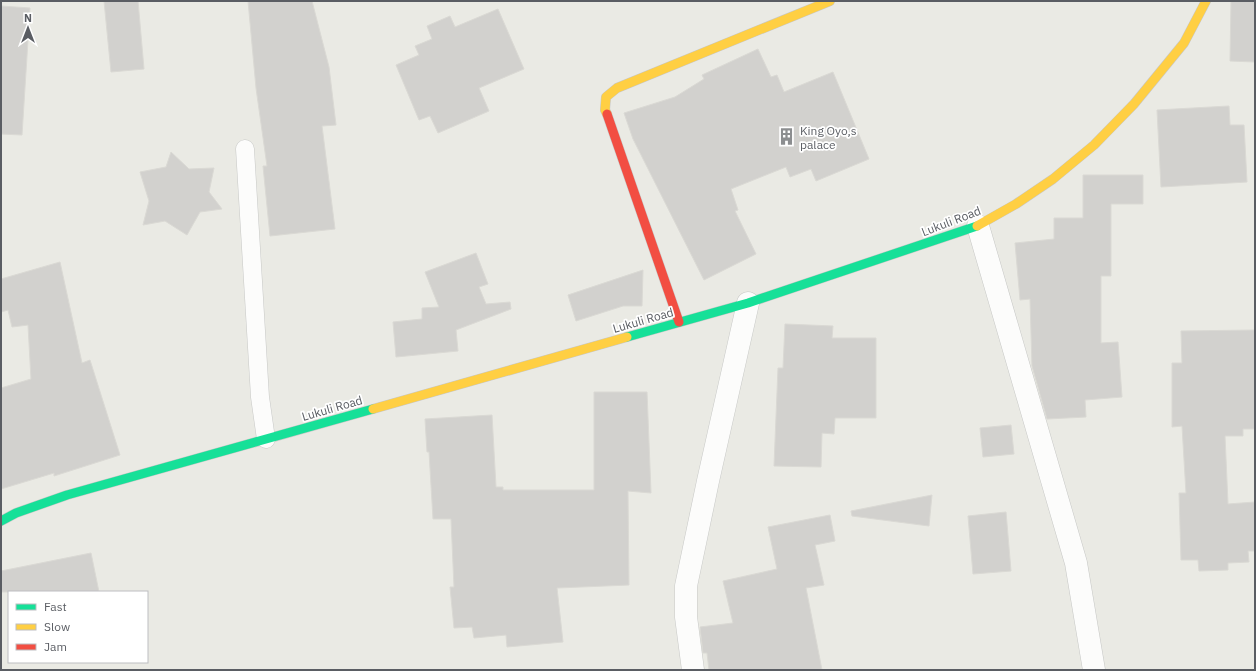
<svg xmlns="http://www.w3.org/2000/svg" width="1256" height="671" font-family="'IBM Plex Sans',sans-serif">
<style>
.building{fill:#d2d1ce;stroke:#dad9d4}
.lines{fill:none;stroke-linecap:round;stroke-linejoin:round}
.lane-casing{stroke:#c7c8c6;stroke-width:19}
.street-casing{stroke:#c7c8c6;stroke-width:23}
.fast-casing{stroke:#c7c7c6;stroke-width:10}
.slow-casing{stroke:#c7c7c6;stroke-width:10}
.jam-casing{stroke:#c7c7c6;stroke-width:10}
.lane{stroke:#fcfcfb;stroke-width:18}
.street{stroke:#fcfcfb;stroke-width:22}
.fast{stroke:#16e098;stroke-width:9}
.slow{stroke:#ffcf43;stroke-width:9}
.jam{stroke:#f24e42;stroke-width:9}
.labels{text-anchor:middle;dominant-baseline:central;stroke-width:3.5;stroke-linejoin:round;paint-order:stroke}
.poi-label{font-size:12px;fill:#5a5d63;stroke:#fff;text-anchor:start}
.street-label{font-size:12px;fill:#5a5d63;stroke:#fff}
</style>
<rect width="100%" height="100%" fill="#eaeae4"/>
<!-- building -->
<g class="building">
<path d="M 104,1 L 138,1 L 144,69 L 111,72 Z"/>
<path d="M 248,1 L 312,1 L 329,67 L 336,125 L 322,126 L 335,229 L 270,236 L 263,166 L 267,166 L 256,88 Z"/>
<path d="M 1231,1 L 1255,1 L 1255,62 L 1230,61 Z"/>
<path d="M 1,6 L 30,8 L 22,135 L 1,134 Z"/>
<path d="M 498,9 L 524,69 L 479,88 L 489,111 L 438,133 L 430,116 L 419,120 L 396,65 L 419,55 L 415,46 L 432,39 L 427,26 L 450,16 L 455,27 Z"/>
<path d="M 758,49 L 771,77 L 777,75 L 784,92 L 833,72 L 869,159 L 816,181 L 811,169 L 790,177 L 786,167 L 731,189 L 738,210 L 735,211 L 756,254 L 704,280 L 633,139 L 624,113 L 675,97 L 704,79 L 702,75 Z"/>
<path d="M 1229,106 L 1230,125 L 1244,125 L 1247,182 L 1161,187 L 1157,110 Z"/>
<path d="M 171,152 L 189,169 L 214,168 L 209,192 L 222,209 L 200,212 L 187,235 L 165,221 L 143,225 L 149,201 L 140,172 L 166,167 Z"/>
<path d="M 1083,175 L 1143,175 L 1143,204 L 1111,204 L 1111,276 L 1101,276 L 1101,343 L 1118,342 L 1122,397 L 1085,400 L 1086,417 L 1047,419 L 1032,366 L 1030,299 L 1020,300 L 1015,243 L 1054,239 L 1054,218 L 1083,218 Z"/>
<path d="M 476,253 L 488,284 L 479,287 L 486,304 L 510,302 L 511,309 L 456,330 L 458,351 L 396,357 L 393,322 L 422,319 L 422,308 L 439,307 L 425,272 Z"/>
<path d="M 60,262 L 82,363 L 90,360 L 120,455 L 54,476 L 54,473 L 1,489 L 1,388 L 31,379 L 28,325 L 12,327 L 8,310 L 1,312 L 1,279 Z"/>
<path d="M 643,270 L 642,306 L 623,306 L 576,321 L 568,295 Z"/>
<path d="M 785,324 L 833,326 L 832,338 L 876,338 L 876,418 L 835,418 L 834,434 L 822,433 L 821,467 L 774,466 L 778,368 L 783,368 Z"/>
<path d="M 1255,330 L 1255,429 L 1243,429 L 1243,436 L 1225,436 L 1228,504 L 1255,502 L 1255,551 L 1248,551 L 1249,562 L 1228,563 L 1228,570 L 1199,571 L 1198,560 L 1181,560 L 1179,493 L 1186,493 L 1182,426 L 1172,427 L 1172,363 L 1182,363 L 1181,331 Z"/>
<path d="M 594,392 L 647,392 L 651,493 L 628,491 L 629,585 L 557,588 L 563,642 L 507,647 L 506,635 L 474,638 L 472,627 L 454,628 L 450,587 L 454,587 L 451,519 L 433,519 L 429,452 L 427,452 L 425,419 L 492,415 L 496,487 L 503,487 L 503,490 L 594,490 Z"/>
<path d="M 1011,425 L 1014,454 L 983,457 L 980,428 Z"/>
<path d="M 932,495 L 929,526 L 852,516 L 851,511 Z"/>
<path d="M 1006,512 L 1011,571 L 973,574 L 968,516 Z"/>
<path d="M 830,515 L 835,541 L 815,545 L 824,585 L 806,588 L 822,670 L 709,670 L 707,653 L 703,653 L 700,627 L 733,623 L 723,581 L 777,569 L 768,527 Z"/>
<path d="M 91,553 L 99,592 L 1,592 L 1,571 Z"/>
</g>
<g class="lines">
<defs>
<path id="lane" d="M 245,149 L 260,397 L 266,439"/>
<g id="street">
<path d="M 978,226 L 1076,563 L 1094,670"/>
<path d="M 693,670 L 686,617 L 686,586 L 708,481 L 748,303"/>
</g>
<g id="fast">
<path d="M 627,337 L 748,303 L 977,226"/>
<path d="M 1,521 L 16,513 L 67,495 L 373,409"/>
</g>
<g id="slow">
<path d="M 607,114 L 605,110 L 606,97 L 617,88 L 830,1"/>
<path d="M 977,226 L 1016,204 L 1053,179 L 1094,145 L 1134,104 L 1184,43 L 1206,1"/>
<path d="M 373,409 L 627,337"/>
</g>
<path id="jam" d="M 607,114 L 679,322"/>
</defs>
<!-- lane casing -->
<use href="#lane" class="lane-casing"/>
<!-- street casing -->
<use href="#street" class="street-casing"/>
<!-- fast casing -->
<use href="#fast" class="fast-casing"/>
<!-- slow casing -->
<use href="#slow" class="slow-casing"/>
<!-- jam casing -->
<use href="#jam" class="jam-casing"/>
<!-- lane -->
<use href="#lane" class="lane"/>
<!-- street -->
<use href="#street" class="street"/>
<!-- fast -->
<use href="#fast" class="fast"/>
<!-- slow -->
<use href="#slow" class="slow"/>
<!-- jam -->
<use href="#jam" class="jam"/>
</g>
<!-- icons -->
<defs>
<symbol id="building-bare" viewBox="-9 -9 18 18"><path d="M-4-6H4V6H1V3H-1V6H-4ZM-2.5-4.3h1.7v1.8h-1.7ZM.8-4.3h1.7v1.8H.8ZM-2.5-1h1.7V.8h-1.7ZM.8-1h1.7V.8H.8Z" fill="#8c8e90" stroke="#fff" stroke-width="2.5" paint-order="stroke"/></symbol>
</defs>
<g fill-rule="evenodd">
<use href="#building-bare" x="774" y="124" width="25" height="25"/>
</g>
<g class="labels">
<!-- poi labels -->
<g class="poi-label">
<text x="800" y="130">King Oyo,s<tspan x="800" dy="14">palace</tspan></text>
</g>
<!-- street labels -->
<g class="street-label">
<text transform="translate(951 221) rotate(-21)">Lukuli Road</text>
<text transform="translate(643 320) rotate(-16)">Lukuli Road</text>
<text transform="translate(332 408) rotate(-16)">Lukuli Road</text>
</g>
</g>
<!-- border -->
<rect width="1256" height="671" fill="none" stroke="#5a5d63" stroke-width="4"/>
<!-- legend -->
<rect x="8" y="591" width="140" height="72" fill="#ffffff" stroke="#bdbec1"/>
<rect x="16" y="604" width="20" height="6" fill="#16e098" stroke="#bdbec1"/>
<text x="44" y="611" font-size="12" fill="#5a5d63">Fast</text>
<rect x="16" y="624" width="20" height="6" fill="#ffcf43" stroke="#bdbec1"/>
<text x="44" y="631" font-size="12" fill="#5a5d63">Slow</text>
<rect x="16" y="644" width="20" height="6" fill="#f24e42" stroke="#bdbec1"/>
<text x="44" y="651" font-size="12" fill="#5a5d63">Jam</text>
<!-- north arrow -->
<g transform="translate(28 28)" stroke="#ffffff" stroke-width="3" paint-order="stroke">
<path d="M0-3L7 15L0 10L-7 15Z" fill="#5a5d63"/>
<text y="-6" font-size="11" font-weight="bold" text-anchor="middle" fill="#5a5d63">N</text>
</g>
</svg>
